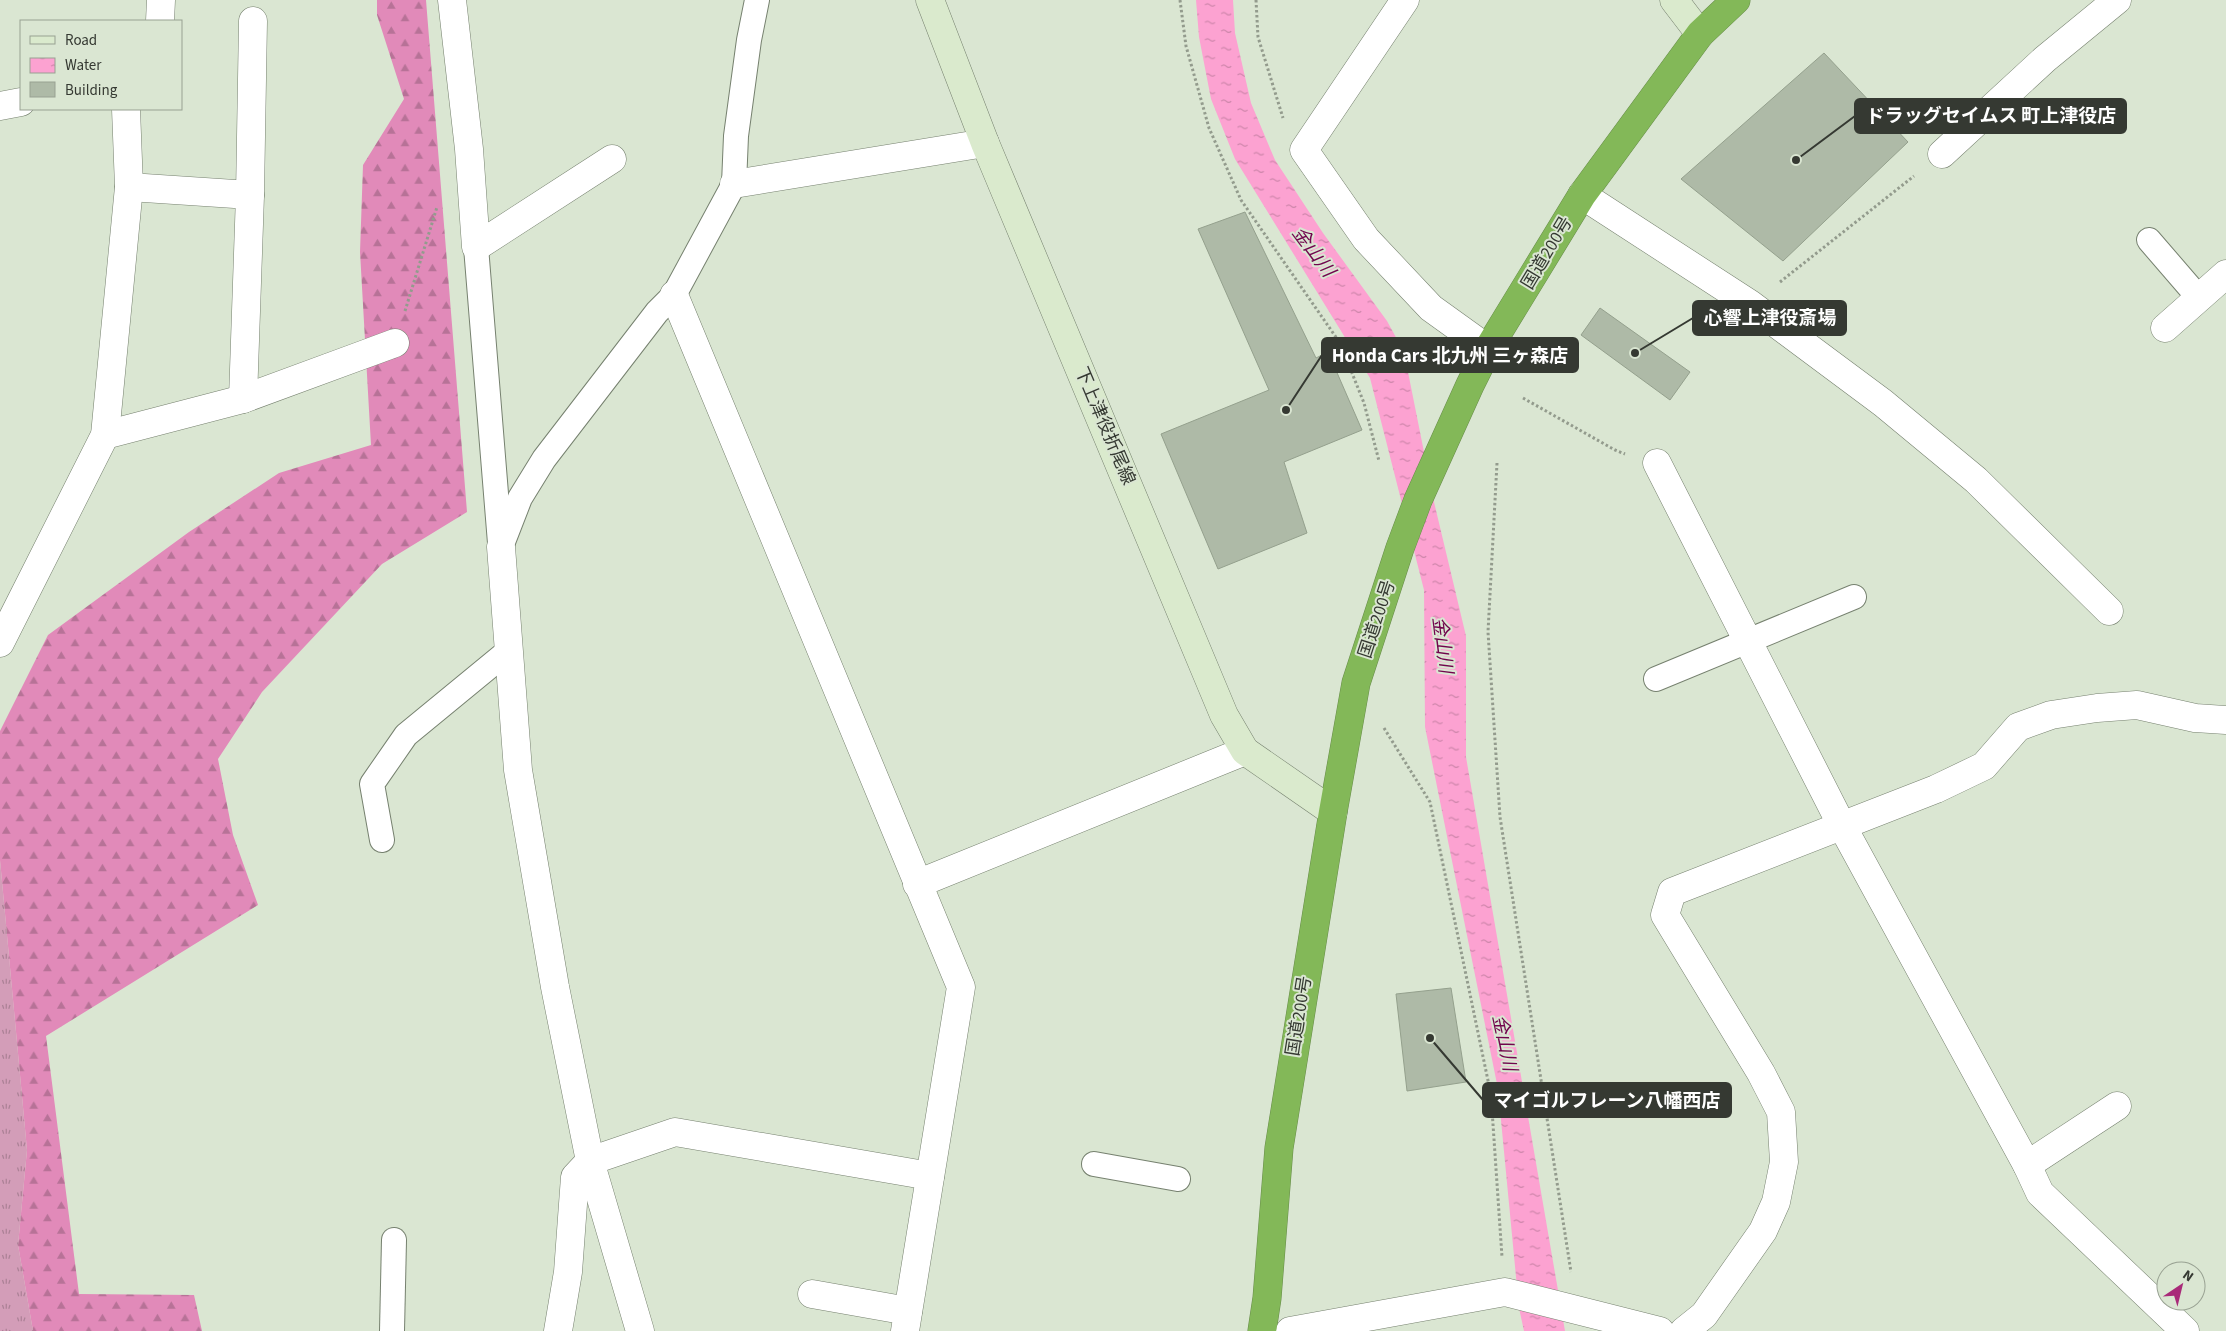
<svg xmlns="http://www.w3.org/2000/svg" width="2226" height="1331" font-family="'Source Sans 3','Noto Sans JP',sans-serif">
<style>
.grass{fill:url(#grass-tufts)}
.forest{fill:url(#forest-firs)}
.water{fill:url(#water-ripples)}
.building{fill:#aebaa7;stroke:#94a08d}
.lines{fill:none;stroke-linecap:round;stroke-linejoin:round}
.lane-casing{stroke:#76816f;stroke-width:26}
.street-casing{stroke:#76816f;stroke-width:29}
.secondary-casing{stroke:#76816f;stroke-width:29}
.highway-casing{stroke:#688c4b;stroke-width:29}
.path{stroke:#939b8d;stroke-width:3;stroke-dasharray:2.5 2.5;stroke-linecap:butt}
.lane{stroke:#fff;stroke-width:24}
.street{stroke:#fff;stroke-width:28}
.secondary{stroke:#daeacd;stroke-width:28}
.highway{stroke:#83b858;stroke-width:28}
.labels{text-anchor:middle;dominant-baseline:central;stroke-width:4;stroke-linejoin:round;paint-order:stroke}
.street-label{font-size:18px;fill:#353932;stroke:#dae6d2}
.water-label{font-size:19px;font-style:italic;fill:#71054d;stroke:#dae6d2}
.leader{fill:none;stroke:#353932;stroke-width:2}
.callout-dot{fill:#353932;stroke:#dae6d2;stroke-width:2}
.callout{fill:#353932;stroke:#353932;stroke-width:2}
.callout-label{font-size:19px;text-anchor:middle;font-weight:bold;fill:#fff}
</style>
<defs>
<pattern id="grass-tufts" width="24" height="20" patternUnits="userSpaceOnUse" patternTransform="scale(1.25)"><rect width="24" height="20" fill="#d39db8"/><path d="M3 7l-1-3M5 7V3M7 7l1-3M15 17l-1-3M17 17v-4M19 17l1-3" fill="none" stroke="#ac8196"/></pattern>
<pattern id="forest-firs" width="22" height="20" patternUnits="userSpaceOnUse" patternTransform="scale(1.25)"><rect width="22" height="20" fill="#e18ab9"/><path d="M5 1l3.5 6h-7zM16 11l3.5 6h-7z" fill="#b77297"/></pattern>
<pattern id="water-ripples" width="26" height="14" patternUnits="userSpaceOnUse" patternTransform="scale(1.25)"><rect width="26" height="14" fill="#fca2d1"/><path d="M2 4q2-2 4 0t4 0M15 11q2-2 4 0t4 0" fill="none" stroke="#cd85aa"/></pattern>
</defs>
<rect width="100%" height="100%" fill="#dae6d2"/>
<!-- grass -->
<path class="grass" d="M 0,860 L 27,1150 L 18,1245 L 33,1331 L 0,1331 Z"/>
<!-- forest -->
<path class="forest" d="M 377,0 L 426,0 L 467,512 L 382,564 L 262,692 L 218,759 L 233,835 L 258,905 L 46,1036 L 79,1294 L 194,1295 L 202,1331 L 33,1331 L 18,1245 L 27,1150 L 0,860 L 0,731 L 48,635 L 189,532 L 279,473 L 371,445 L 360,252 L 363,165 L 404,99 L 377,15 Z"/>
<!-- water -->
<path class="water" d="M 1196,0 L 1233,0 L 1235,33 L 1251,103 L 1275,160 L 1323,233 L 1387,321 L 1404,352 L 1434,502 L 1466,636 L 1466,757 L 1565,1331 L 1524,1331 L 1519,1308 L 1498,1089 L 1425,727 L 1424,590 L 1370,378 L 1235,159 L 1211,99 L 1199,37 Z"/>
<!-- building -->
<g class="building">
<path d="M 1824,53 L 1908,142 L 1783,261 L 1681,179 Z"/>
<path d="M 1245,212 L 1316,358 L 1328,352 L 1362,430 L 1284,462 L 1307,533 L 1218,569 L 1161,434 L 1269,390 L 1198,229 Z"/>
<path d="M 1600,308 L 1690,372 L 1670,400 L 1581,335 Z"/>
<path d="M 1451,988 L 1466,1082 L 1407,1091 L 1396,994 Z"/>
</g>
<g class="lines">
<defs>
<g id="lane">
<path d="M 2149,240 L 2199,298"/>
<path d="M 476,247 L 500,543"/>
<path d="M 501,547 L 520,498 L 544,459 L 657,312 L 674,295 L 734,184 L 736,136 L 749,40 L 757,0"/>
<path d="M 1656,679 L 1854,597"/>
<path d="M 382,840 L 372,784 L 406,735 L 507,652"/>
<path d="M 1094,1164 L 1178,1179"/>
<path d="M 392,1331 L 394,1240"/>
</g>
<g id="street">
<path d="M 452,0 L 469,149 L 476,247 L 612,159"/>
<path d="M 1405,0 L 1304,150 L 1366,239 L 1431,308 L 1488,349"/>
<path d="M 160,21 L 161,0"/>
<path d="M 0,106 L 21,102"/>
<path d="M 1942,154 L 2045,59 L 2117,0"/>
<path d="M 734,184 L 985,143"/>
<path d="M 129,187 L 250,195"/>
<path d="M 1582,195 L 1750,304 L 1883,403 L 1976,480 L 2109,611"/>
<path d="M 674,295 L 961,987 L 905,1331"/>
<path d="M 2165,328 L 2226,274"/>
<path d="M 243,399 L 250,195 L 253,21"/>
<path d="M 105,435 L 243,399 L 395,343"/>
<path d="M 1657,463 L 1841,824 L 2027,1165 L 2040,1193 L 2185,1331"/>
<path d="M 501,547 L 518,770 L 555,987 L 590,1161 L 640,1331"/>
<path d="M 0,643 L 105,435 L 129,187 L 126,109"/>
<path d="M 917,884 L 1245,751"/>
<path d="M 2027,1165 L 2117,1106"/>
<path d="M 812,1294 L 908,1311"/>
<path d="M 558,1331 L 568,1272 L 575,1177 L 590,1161 L 675,1132 L 930,1176"/>
<path d="M 1290,1331 L 1505,1292 L 1660,1331"/>
<path d="M 1684,1331 L 1704,1315 L 1763,1231 L 1776,1202 L 1784,1162 L 1781,1112 L 1761,1073 L 1665,915 L 1672,892 L 1936,789 L 1984,766 L 2018,727 L 2051,715 L 2097,708 L 2137,705 L 2195,718 L 2226,720"/>
</g>
<g id="secondary">
<path d="M 930,0 L 985,143 L 1224,715 L 1245,751 L 1333,812"/>
<path d="M 1674,0 L 1700,34"/>
</g>
<path id="highway" d="M 1262,1331 L 1267,1298 L 1279,1148 L 1333,812 L 1356,683 L 1400,548 L 1418,500 L 1470,385 L 1488,349 L 1582,195 L 1700,34 L 1736,0"/>
</defs>
<!-- lane casing -->
<use href="#lane" class="lane-casing"/>
<!-- street casing -->
<use href="#street" class="street-casing"/>
<!-- secondary casing -->
<use href="#secondary" class="secondary-casing"/>
<!-- highway casing -->
<use href="#highway" class="highway-casing"/>
<!-- path -->
<g class="path">
<path d="M 1180,0 L 1186,46 L 1209,128 L 1241,200 L 1340,343 L 1364,403 L 1379,461"/>
<path d="M 1256,0 L 1258,37 L 1283,118"/>
<path d="M 1780,282 L 1914,176"/>
<path d="M 405,311 L 437,207"/>
<path d="M 1523,398 L 1615,450 L 1625,454"/>
<path d="M 1497,463 L 1488,632 L 1500,817 L 1571,1272"/>
<path d="M 1384,728 L 1430,802 L 1491,1095 L 1502,1257"/>
</g>
<!-- lane -->
<use href="#lane" class="lane"/>
<!-- street -->
<use href="#street" class="street"/>
<!-- secondary -->
<use href="#secondary" class="secondary"/>
<!-- highway -->
<use href="#highway" class="highway"/>
</g>
<g class="labels">
<!-- street labels -->
<g class="street-label">
<text transform="translate(1547 253) rotate(-59)">国道200号</text>
<text transform="translate(1105 426) rotate(67)">下上津役折尾線</text>
<text transform="translate(1377 619) rotate(-72)">国道200号</text>
<text transform="translate(1299 1016) rotate(-81)">国道200号</text>
</g>
<!-- water labels -->
<g class="water-label">
<text transform="translate(1313 252) rotate(53)">金山川</text>
<text transform="translate(1442 645) rotate(83)">金山川</text>
<text transform="translate(1504 1043) rotate(78)">金山川</text>
</g>
</g>
<!-- callouts -->
<path class="leader" d="M1796 160L1855 116M1635 353L1693 318M1286 410L1322 355M1430 1038L1483 1100"/>
<g class="callout-dot">
<circle cx="1796" cy="160" r="5"/>
<circle cx="1635" cy="353" r="5"/>
<circle cx="1286" cy="410" r="5"/>
<circle cx="1430" cy="1038" r="5"/>
</g>
<g class="callout">
<rect x="1855" y="99" width="271" height="34" rx="5"/>
<rect x="1693" y="301" width="153" height="34" rx="5"/>
<rect x="1322" y="338" width="256" height="34" rx="5"/>
<rect x="1483" y="1083" width="248" height="34" rx="5"/>
</g>
<g class="callout-label">
<text x="1991" y="122">ドラッグセイムス 町上津役店</text>
<text x="1770" y="324">心響上津役斎場</text>
<text x="1450" y="362">Honda Cars 北九州 三ヶ森店</text>
<text x="1607" y="1107">マイゴルフレーン八幡西店</text>
</g>
<!-- legend -->
<rect x="20" y="20" width="162" height="90" fill="#dae6d2" stroke="#98a192"/>
<rect x="30" y="36" width="25" height="8" fill="#daeacd" stroke="#98a192"/>
<text x="65" y="45" font-size="15" fill="#353932">Road</text>
<rect x="30" y="58" width="25" height="15" fill="url(#water-ripples)" stroke="#98a192"/>
<text x="65" y="70" font-size="15" fill="#353932">Water</text>
<rect x="30" y="82" width="25" height="15" fill="#aebaa7" stroke="#98a192"/>
<text x="65" y="95" font-size="15" fill="#353932">Building</text>
<!-- north arrow -->
<g transform="translate(2181 1286) rotate(35)"><circle r="24" fill="#dae6d2" stroke="#98a192"/>
<path d="M0-4L9 19L0 12L-9 19Z" fill="#a92a79"/>
<text y="-8" font-size="14" font-weight="bold" text-anchor="middle" fill="#353932">N</text>
</g>
</svg>
